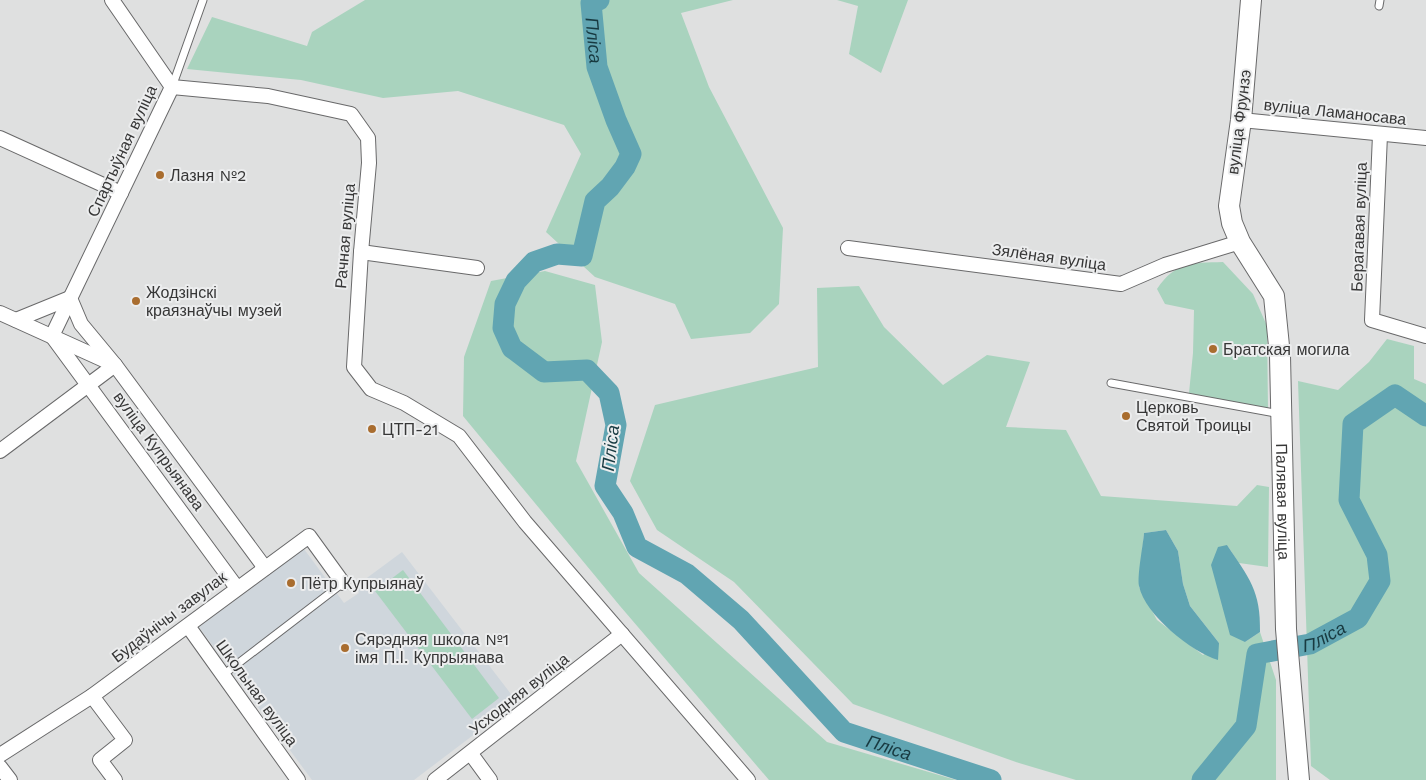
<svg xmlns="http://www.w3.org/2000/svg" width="1426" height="780" font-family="'Work Sans',sans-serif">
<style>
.built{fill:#cfd6dc}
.green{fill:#a9d3be;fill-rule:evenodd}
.water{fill:#61a5b2}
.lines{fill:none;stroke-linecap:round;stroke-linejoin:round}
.river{stroke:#61a5b2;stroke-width:21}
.lane-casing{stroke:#69696a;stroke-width:9}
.street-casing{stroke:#69696a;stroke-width:16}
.secondary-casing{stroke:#69696a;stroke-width:22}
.lane{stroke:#fff;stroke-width:7}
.street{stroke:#fff;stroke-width:14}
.secondary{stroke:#fff;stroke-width:20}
.poi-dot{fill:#a96d2f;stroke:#ecedee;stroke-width:2}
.labels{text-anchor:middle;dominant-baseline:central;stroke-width:4;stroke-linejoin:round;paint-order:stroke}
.street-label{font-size:16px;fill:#373737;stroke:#ecedee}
.poi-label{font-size:16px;fill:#373737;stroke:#ecedee;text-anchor:start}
.water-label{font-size:18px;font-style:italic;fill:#183a41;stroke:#ecedee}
</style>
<rect width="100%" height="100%" fill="#dfe0e0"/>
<!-- built -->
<path class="built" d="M 304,549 L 344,603 L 359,593 L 356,586 L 402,552 L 517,702 L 414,780 L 312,780 L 199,627 Z"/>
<!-- green -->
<g class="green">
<path d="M 365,0 L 733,0 L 681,13 L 709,87 L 783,228 L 779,304 L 750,333 L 691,339 L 675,304 L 595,277 L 546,232 L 581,154 L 564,125 L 458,91 L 383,98 L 301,80 L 187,69 L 212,17 L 307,46 L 312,32 Z"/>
<path d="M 837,0 L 908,0 L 881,73 L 849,54 L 858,6 Z"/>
<path d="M 1223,262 L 1253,294 L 1267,326 L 1268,410 L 1189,393 L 1193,353 L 1194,310 L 1165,304 L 1157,289 C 1175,262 1192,263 1223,262 Z"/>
<path d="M 545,271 L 595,285 L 602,342 L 576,461 L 639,573 L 827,742 L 956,780 L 769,780 L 620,606 L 463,416 L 464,357 L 491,281 Z"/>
<path d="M 859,286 L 884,327 L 943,385 L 987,355 L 1030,362 L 1006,427 L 1066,430 L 1101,496 L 1237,506 L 1257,485 L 1269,487 L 1268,567 L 1239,563 L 1227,545 L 1245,642 L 1260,632 L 1276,680 L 1276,780 L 1076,780 L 1019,763 L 853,704 L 734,582 L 657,530 L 630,481 L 655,405 L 818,367 L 817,288 ZM 1166,530 L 1178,551 L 1183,584 L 1190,606 L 1219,643 L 1203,655 L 1157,620 L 1139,587 L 1144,533 Z"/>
<path d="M 1387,339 L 1414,346 L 1414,379 L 1426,384 L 1426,780 L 1330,780 L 1311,766 L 1298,381 L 1338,390 L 1369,362 Z"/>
<path d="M 403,570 L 499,698 L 472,719 L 375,591 Z"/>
</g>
<!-- water -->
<g class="water">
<path d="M 1166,530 L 1178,551 L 1183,584 L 1190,606 L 1219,643 L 1218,660 C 1192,652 1145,615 1139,586 C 1137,575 1143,546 1144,533 Z"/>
<path d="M 1227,545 C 1249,578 1261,591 1260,632 L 1245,642 L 1230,635 L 1211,565 L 1218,547 Z"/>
</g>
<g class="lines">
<!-- river -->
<g class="river">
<path id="s1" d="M 599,0 L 591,3 L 597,67 L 616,120 L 631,154 L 625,167 L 610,187 L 595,201 L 582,256 L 557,254 L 534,262 L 516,281 L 505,304 L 503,328 L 512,348 L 544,372 L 587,370 L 609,393 L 616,425 L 605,486 L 623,513 L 637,547 L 687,574 L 741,620 L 844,732 L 991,780"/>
<path id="s2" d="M 1202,780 L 1246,726 L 1257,654 L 1310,644 L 1358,618 L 1380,581 L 1377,555 L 1349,500 L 1353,424 L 1395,395 L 1426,416"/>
</g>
<defs>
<g id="lane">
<path d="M 1379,6 L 1380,0"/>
<path d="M 172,87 L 203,0"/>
<path d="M 1111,383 L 1280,414"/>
<path d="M 223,675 L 343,583"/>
</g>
<g id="street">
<path d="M 112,0 L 172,87 L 52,336 L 237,588"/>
<path d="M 172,87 L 268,96 L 351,114 L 368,138 L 369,163 L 361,252 L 354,367 L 371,389 L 404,403 L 459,436 L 525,522 L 748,780"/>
<path d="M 1241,120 L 1426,138"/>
<path d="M 1380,135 L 1372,320 L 1426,336"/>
<path d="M 0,138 L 121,193"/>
<path d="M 848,248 L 1121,284 L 1165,265 L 1240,242"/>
<path d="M 361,252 L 477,268"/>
<path d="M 0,313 L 115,365 L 0,451"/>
<path d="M 16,320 L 70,298 L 81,324 L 115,365 L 265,568"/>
<path d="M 188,626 L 298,780"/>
<path d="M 92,696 L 125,740 L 100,760 L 115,780"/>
<path d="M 471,754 L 490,780"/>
<path d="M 0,755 L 92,696 L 309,536 L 343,583"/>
<path d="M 0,767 L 10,780"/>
<path d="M 435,780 L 622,634"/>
</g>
<g id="secondary">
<path id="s3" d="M 1251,0 L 1241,120 L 1229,206 L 1232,223 L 1240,242 L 1274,296 L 1280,356 L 1286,629 L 1299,780"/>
</g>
</defs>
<!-- lane casing -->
<use href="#lane" class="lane-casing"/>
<!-- street casing -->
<use href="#street" class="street-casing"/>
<!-- secondary casing -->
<use href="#secondary" class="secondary-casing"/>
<!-- lane -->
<use href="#lane" class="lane"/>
<!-- street -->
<use href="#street" class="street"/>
<!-- secondary -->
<use href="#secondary" class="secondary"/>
</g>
<!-- markers -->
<g class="poi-dot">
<circle cx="160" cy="175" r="5"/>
<circle cx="136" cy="301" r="5"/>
<circle cx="1213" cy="349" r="5"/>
<circle cx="1126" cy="416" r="5"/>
<circle cx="372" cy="429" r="5"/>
<circle cx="291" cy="583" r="5"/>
<circle cx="345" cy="648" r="5"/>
</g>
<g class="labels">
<!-- street labels -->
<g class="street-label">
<text transform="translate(1335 112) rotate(6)">вуліца Ламаносава</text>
<text transform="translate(1239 122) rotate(-83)">вуліца Фрунзэ</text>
<text transform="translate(122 151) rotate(-65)">Спартыўная вуліца</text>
<text transform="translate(1359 227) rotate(-88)">Берагавая вуліца</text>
<text transform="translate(345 236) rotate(-85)">Рачная вуліца</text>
<text transform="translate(1049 257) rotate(8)">Зялёная вуліца</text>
<text transform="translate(159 451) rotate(54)">вуліца Купрыянава</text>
<text stroke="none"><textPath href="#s3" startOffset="515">Палявая вуліца</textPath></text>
<text transform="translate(169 617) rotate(-37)">Будаўнічы завулак</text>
<text transform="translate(257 693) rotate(54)">Школьная вуліца</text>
<text transform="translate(519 694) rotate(-38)">Усходняя вуліца</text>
</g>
<!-- poi labels -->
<g class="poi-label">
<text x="170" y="175">Лазня №2</text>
<text x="146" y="292">Жодзінскі<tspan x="146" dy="18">краязнаўчы музей</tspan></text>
<text x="1223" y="349">Братская могила</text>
<text x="1136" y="407">Церковь<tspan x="1136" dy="18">Святой Троицы</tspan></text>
<text x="382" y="429">ЦТП-21</text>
<text x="301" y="583">Пётр Купрыянаў</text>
<text x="355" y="639">Сярэдняя школа №1<tspan x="355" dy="18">імя П.І. Купрыянава</tspan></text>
</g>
<!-- water labels -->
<g class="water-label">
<text stroke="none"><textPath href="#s1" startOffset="46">Пліса</textPath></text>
<text transform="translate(610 448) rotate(-83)">Пліса</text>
<text stroke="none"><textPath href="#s2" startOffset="212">Пліса</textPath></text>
<text stroke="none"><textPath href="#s1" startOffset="1036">Пліса</textPath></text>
</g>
</g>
</svg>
